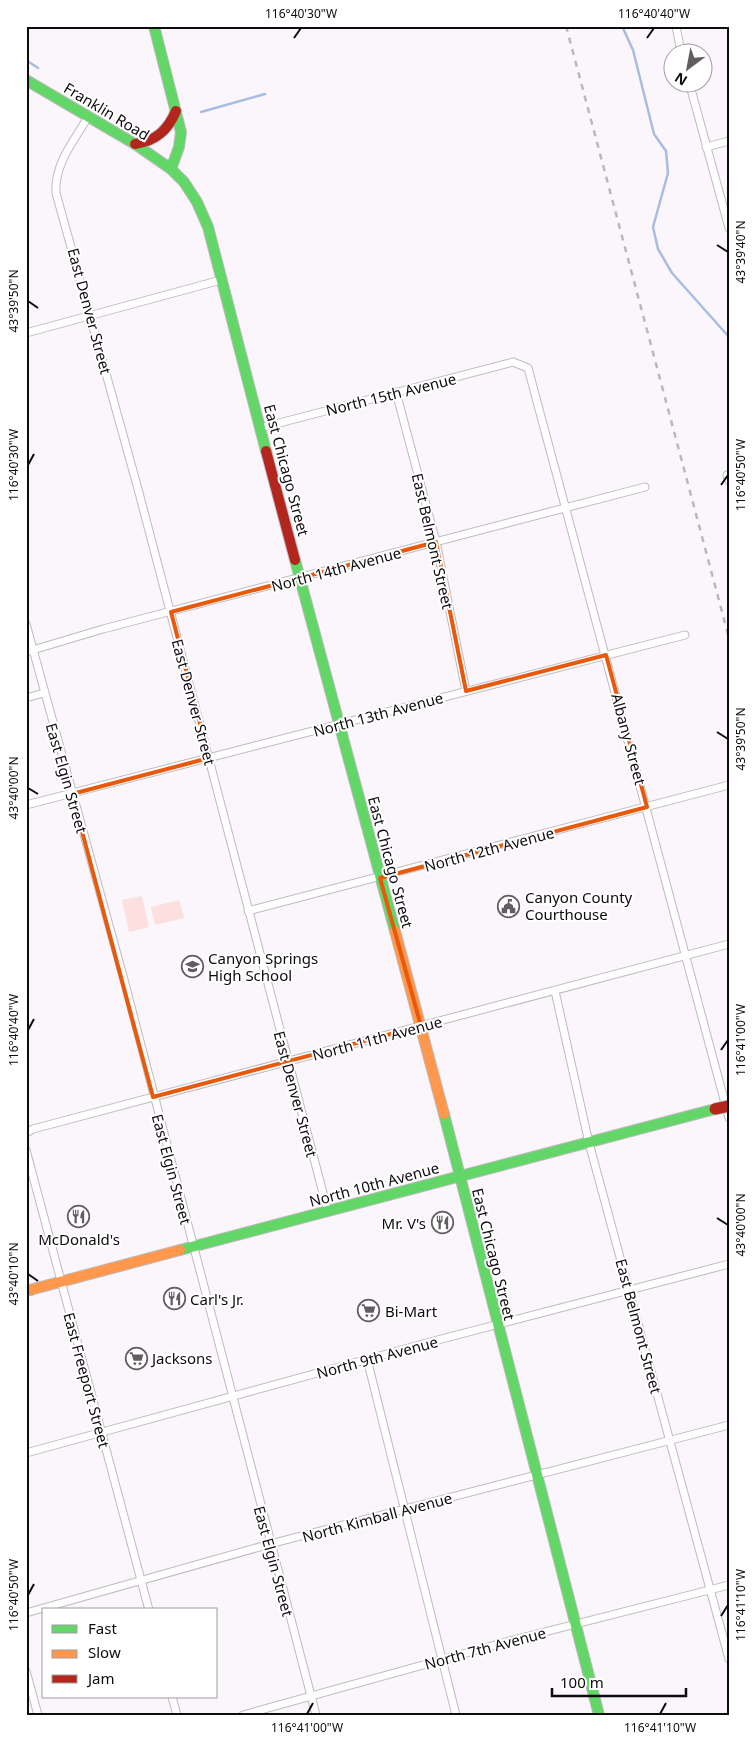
<svg xmlns="http://www.w3.org/2000/svg" width="755" height="1741" font-family="'Noto Sans',sans-serif">
<style>
.green{fill:#fbe0df}
.lines{fill:none;stroke-linecap:round;stroke-linejoin:round}
.stream{stroke:#a8bde0;stroke-width:2.5}
.street-casing{stroke:#bebbbe;stroke-width:9}
.fast-casing{stroke:#bebbbe;stroke-width:12}
.slow-casing{stroke:#bebbbe;stroke-width:12}
.jam-casing{stroke:#bebbbe;stroke-width:12}
.street{stroke:#fefefe;stroke-width:7}
.fast{stroke:#63d668;stroke-width:10}
.slow{stroke:#ff974d;stroke-width:10}
.jam{stroke:#b3261e;stroke-width:10}
.rail{stroke:#bab9ba;stroke-width:2.5;stroke-dasharray:6 6;stroke-linecap:butt}
.jam-bridge-casing{stroke:#bebbbe;stroke-width:13;stroke-linecap:butt}
.jam-bridge{stroke:#b3261e;stroke-width:11}
.marked{fill:none;stroke:#e8590c;stroke-width:4;stroke-linejoin:round}
.ticks{fill:none;stroke:#0e0b0e;stroke-width:2}
.labels{text-anchor:middle;dominant-baseline:central;stroke-width:4;stroke-linejoin:round;paint-order:stroke}
.street-label{font-size:15px;fill:#0e0b0e;stroke:#fff}
.poi-label{font-size:15px;fill:#0e0b0e;stroke:#fff;text-anchor:start}
.neatline{fill:none;stroke:#0e0b0e;stroke-width:2}
.ticks-label{font-size:12px;text-anchor:middle;fill:#0e0b0e}
</style>
<rect width="100%" height="100%" fill="#fbf6fb"/>
<!-- green -->
<g class="green">
<path d="M 142,896 L 149,927 L 129,932 L 122,900 Z"/>
<path d="M 179,900 L 184,918 L 155,925 L 151,907 Z"/>
</g>
<g class="lines">
<!-- stream -->
<g class="stream">
<path d="M 622,26 L 633,50 L 654,134 L 666,151 L 668,173 L 653,227 L 658,249 L 672,273 L 729,337"/>
<path d="M 26,60 L 38,68"/>
<path d="M 201,112 L 265,94"/>
</g>
<defs>
<g id="street">
<path d="M 676,26 L 681,52"/>
<path d="M 689,82 L 729,228"/>
<path d="M 88,117 C 74,141 54,164 56,193 L 138,489 L 328,1212"/>
<path d="M 706,147 L 729,141"/>
<path d="M 26,333 L 221,280"/>
<path d="M 396,392 L 436,542 L 466,691"/>
<path d="M 260,428 L 513,362 L 528,368 L 729,1118"/>
<path d="M 727,475 L 729,481"/>
<path d="M 26,624 L 123,976 L 316,1715"/>
<path d="M 26,652 L 103,629 L 645,487"/>
<path d="M 26,698 L 44,693"/>
<path d="M 26,805 L 685,635"/>
<path d="M 248,911 L 729,785"/>
<path d="M 555,991 L 589,1143 L 729,1659"/>
<path d="M 26,1133 L 33,1129 L 729,944"/>
<path d="M 26,1150 L 149,1610"/>
<path d="M 367,1359 L 456,1715"/>
<path d="M 26,1453 L 434,1341 L 729,1264"/>
<path d="M 26,1613 L 270,1544 L 729,1425"/>
<path d="M 26,1671 L 38,1715"/>
<path d="M 172,1697 L 177,1715"/>
<path d="M 243,1715 L 513,1640 L 729,1585"/>
</g>
<g id="fast">
<path d="M 154,26 L 181,132 L 179,147 L 171,169"/>
<path d="M 26,80 L 135,144 L 171,169 L 184,182 L 197,202 L 208,227 L 266,451"/>
<path d="M 295,560 L 395,931"/>
<path d="M 444,1114 L 599,1715"/>
<path d="M 180,1250 L 715,1109"/>
<path d="M 26,1290 L 31,1290"/>
</g>
<g id="slow">
<path d="M 395,931 L 444,1114"/>
<path d="M 26,1291 L 180,1250"/>
</g>
<g id="jam">
<path d="M 135,144 C 156,141 168,130 176,111"/>
<path d="M 266,451 L 295,560"/>
</g>
</defs>
<!-- street casing -->
<use href="#street" class="street-casing"/>
<!-- fast casing -->
<use href="#fast" class="fast-casing"/>
<!-- slow casing -->
<use href="#slow" class="slow-casing"/>
<!-- jam casing -->
<use href="#jam" class="jam-casing"/>
<!-- street -->
<use href="#street" class="street"/>
<!-- fast -->
<use href="#fast" class="fast"/>
<!-- slow -->
<use href="#slow" class="slow"/>
<!-- jam -->
<use href="#jam" class="jam"/>
<!-- rail -->
<path class="rail" d="M 566,26 L 729,638"/>
<defs>
<path id="jam-bridge" d="M 715,1109 L 729,1106"/>
</defs>
<!-- jam-bridge casing -->
<use href="#jam-bridge" class="jam-bridge-casing"/>
<!-- jam-bridge -->
<use href="#jam-bridge" class="jam-bridge"/>
</g>
<!-- marked area -->
<path class="marked" d="M 436,542 L 466,691 L 606,655 L 647,807 L 380,878 L 421,1026 L 153,1097 L 72,794 L 209,758 L 171,612 Z"/>
<!-- ticks -->
<path class="ticks" d="M 294,38 L 301,28M 647,38 L 654,28M 717,245 L 728,252M 28,301 L 38,308M 28,465 L 34,454M 721,485 L 728,475M 717,732 L 728,739M 28,788 L 38,794M 28,1030 L 34,1019M 721,1050 L 728,1040M 717,1218 L 728,1225M 28,1274 L 38,1281M 28,1595 L 34,1584M 721,1616 L 728,1605M 307,1714 L 313,1703M 660,1714 L 666,1703"/>
<!-- icons -->
<defs>
<symbol id="civic-ring" viewBox="-11 -11 22 22"><circle r="9.5" fill="#fff" stroke="#615d61" stroke-width="1.5"/><path d="M-.6-6.5H3V-4.5H.6V-3L4-1V1h2V6H-6V1h2V-1L-.6-3ZM-1.2 2.5V6h2.4V2.5Z" fill="#615d61"/></symbol>
<symbol id="school-ring" viewBox="-11 -11 22 22"><circle r="9.5" fill="#fff" stroke="#615d61" stroke-width="1.5"/><path d="M0-5L7-2L0 1L-7-2ZM-4 1L0 2.5L4 1V4Q0 6-4 4Z" fill="#615d61"/></symbol>
<symbol id="restaurant-ring" viewBox="-11 -11 22 22"><circle r="9.5" fill="#fff" stroke="#615d61" stroke-width="1.5"/><path d="M-5-6h1v4h1v-4h1v4h1v-4h1v5L-1.5 .5V6h-2V.5L-5-1ZM5-6V6H3V1.5H1.5Q1.5-4 5-6Z" fill="#615d61"/></symbol>
<symbol id="supermarket-ring" viewBox="-11 -11 22 22"><circle r="9.5" fill="#fff" stroke="#615d61" stroke-width="1.5"/><path d="M-6-5.5h2.5l.6 2H6L4.5 2H-2.5L-4.4-4H-6ZM-1.5 3.2a1.3 1.3 0 1 0 .1 0ZM3 3.2a1.3 1.3 0 1 0 .1 0Z" fill="#615d61"/></symbol>
</defs>
<g fill-rule="evenodd">
<use href="#civic-ring" x="496" y="894" width="25" height="25"/>
<use href="#school-ring" x="180" y="954" width="25" height="25"/>
<use href="#restaurant-ring" x="66" y="1204" width="25" height="25"/>
<use href="#restaurant-ring" x="430" y="1210" width="25" height="25"/>
<use href="#restaurant-ring" x="162" y="1286" width="25" height="25"/>
<use href="#supermarket-ring" x="356" y="1298" width="25" height="25"/>
<use href="#supermarket-ring" x="124" y="1346" width="25" height="25"/>
</g>
<g class="labels">
<!-- street labels -->
<g class="street-label">
<text transform="translate(107 111) rotate(31)">Franklin Road</text>
<text transform="translate(90 311) rotate(75)">East Denver Street</text>
<text transform="translate(391 394) rotate(-14)">North 15th Avenue</text>
<text transform="translate(287 470) rotate(75)">East Chicago Street</text>
<text transform="translate(433 541) rotate(77)">East Belmont Street</text>
<text transform="translate(336 569) rotate(-15)">North 14th Avenue</text>
<text transform="translate(194 702) rotate(75)">East Denver Street</text>
<text transform="translate(378 714) rotate(-15)">North 13th Avenue</text>
<text transform="translate(629 739) rotate(75)">Albany Street</text>
<text transform="translate(67 778) rotate(74)">East Elgin Street</text>
<text transform="translate(489 849) rotate(-15)">North 12th Avenue</text>
<text transform="translate(391 862) rotate(75)">East Chicago Street</text>
<text transform="translate(377 1038) rotate(-15)">North 11th Avenue</text>
<text transform="translate(296 1094) rotate(75)">East Denver Street</text>
<text transform="translate(172 1169) rotate(75)">East Elgin Street</text>
<text transform="translate(374 1184) rotate(-15)">North 10th Avenue</text>
<text transform="translate(494 1254) rotate(76)">East Chicago Street</text>
<text transform="translate(639 1326) rotate(75)">East Belmont Street</text>
<text transform="translate(377 1357) rotate(-15)">North 9th Avenue</text>
<text transform="translate(87 1380) rotate(75)">East Freeport Street</text>
<text transform="translate(377 1517) rotate(-15)">North Kimball Avenue</text>
<text transform="translate(274 1561) rotate(75)">East Elgin Street</text>
<text transform="translate(485 1648) rotate(-15)">North 7th Avenue</text>
</g>
<!-- poi labels -->
<g class="poi-label">
<text x="525" y="897">Canyon County<tspan x="525" dy="17">Courthouse</tspan></text>
<text x="208" y="958">Canyon Springs<tspan x="208" dy="17">High School</tspan></text>
<text x="426" y="1223" text-anchor="end">Mr. V's</text>
<text x="79" y="1239" text-anchor="middle">McDonald's</text>
<text x="190" y="1299">Carl's Jr.</text>
<text x="385" y="1311">Bi-Mart</text>
<text x="152" y="1358">Jacksons</text>
</g>
</g>
<!-- border -->
<rect width="755" height="1741" fill="none" stroke="#ffffff" stroke-width="55"/>
<!-- legend -->
<rect x="42" y="1608" width="175" height="90" fill="#ffffff" stroke="#9f9d9f"/>
<rect x="52" y="1625" width="25" height="8" fill="#63d668" stroke="#9f9d9f"/>
<text x="88" y="1634" font-size="15" fill="#0e0b0e">Fast</text>
<rect x="52" y="1650" width="25" height="8" fill="#ff974d" stroke="#9f9d9f"/>
<text x="88" y="1658" font-size="15" fill="#0e0b0e">Slow</text>
<rect x="52" y="1675" width="25" height="8" fill="#b3261e" stroke="#9f9d9f"/>
<text x="88" y="1684" font-size="15" fill="#0e0b0e">Jam</text>
<!-- north arrow -->
<g transform="translate(688 68) rotate(212)"><circle r="24" fill="#ffffff" stroke="#9f9d9f"/>
<path d="M0-4L9 19L0 12L-9 19Z" fill="#615d61"/>
<text y="-8" font-size="14" font-weight="bold" text-anchor="middle" fill="#0e0b0e">N</text>
</g>
<!-- scale -->
<path d="M552 1688v8h134v-8" fill="none" stroke="#0e0b0e" stroke-width="2.5"/>
<text x="560" y="1688" font-size="15" fill="#0e0b0e" stroke="#ffffff" stroke-width="4" paint-order="stroke">100 m</text>
<rect x="28" y="28" width="700" height="1686" class="neatline"/>
<g class="ticks-label">
<text x="301" y="18">116°40'30"W</text>
<text x="654" y="18">116°40'40"W</text>
<text transform="translate(741 252) rotate(-90)" y="4">43°39'40"N</text>
<text transform="translate(14 301) rotate(-90)" y="4">43°39'50"N</text>
<text transform="translate(14 465) rotate(-90)" y="4">116°40'30"W</text>
<text transform="translate(741 475) rotate(-90)" y="4">116°40'50"W</text>
<text transform="translate(741 739) rotate(-90)" y="4">43°39'50"N</text>
<text transform="translate(14 788) rotate(-90)" y="4">43°40'00"N</text>
<text transform="translate(14 1030) rotate(-90)" y="4">116°40'40"W</text>
<text transform="translate(741 1040) rotate(-90)" y="4">116°41'00"W</text>
<text transform="translate(741 1225) rotate(-90)" y="4">43°40'00"N</text>
<text transform="translate(14 1274) rotate(-90)" y="4">43°40'10"N</text>
<text transform="translate(14 1595) rotate(-90)" y="4">116°40'50"W</text>
<text transform="translate(741 1605) rotate(-90)" y="4">116°41'10"W</text>
<text x="307" y="1732">116°41'00"W</text>
<text x="660" y="1732">116°41'10"W</text>
</g>
</svg>
